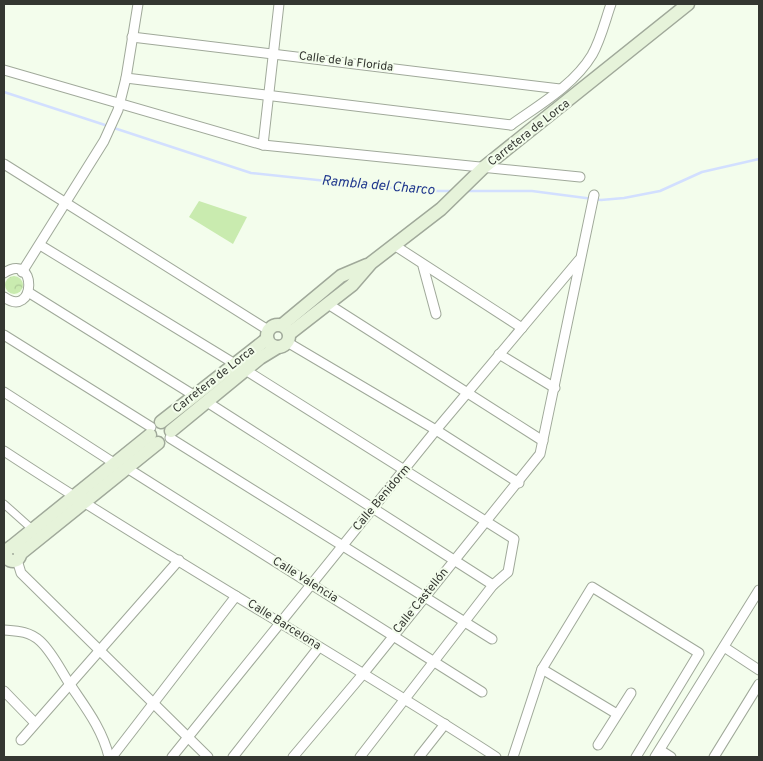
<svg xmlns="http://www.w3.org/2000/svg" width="763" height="761" font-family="Overpass,sans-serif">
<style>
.park{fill:url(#park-crowns)}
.garden{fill:#c9ebaf}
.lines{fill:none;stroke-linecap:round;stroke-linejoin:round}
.stream{stroke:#d2dfff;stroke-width:2.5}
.pedestrian-casing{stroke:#a0a99a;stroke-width:9}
.minor-casing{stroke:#a0a99a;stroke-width:11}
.secondary-casing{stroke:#a0a99a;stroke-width:15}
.pedestrian{stroke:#fff;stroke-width:7}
.minor{stroke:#fff;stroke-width:9}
.secondary{stroke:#e6f3da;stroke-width:12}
.labels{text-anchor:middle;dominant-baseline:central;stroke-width:4;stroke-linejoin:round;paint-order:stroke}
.street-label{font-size:12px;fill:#343731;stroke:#f3fdec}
.water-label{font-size:14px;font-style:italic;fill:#20388d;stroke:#f3fdec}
</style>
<defs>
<pattern id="park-crowns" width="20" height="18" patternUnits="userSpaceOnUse" patternTransform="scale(1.25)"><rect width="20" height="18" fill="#c9ebaf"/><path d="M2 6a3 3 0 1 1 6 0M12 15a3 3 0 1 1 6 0" fill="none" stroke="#adca97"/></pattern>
</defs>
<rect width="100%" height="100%" fill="#f3fdec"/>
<!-- park -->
<circle class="park" cx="14" cy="285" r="9"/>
<!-- garden -->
<path class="garden" d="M 199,201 L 247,217 L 233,244 L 189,217 Z"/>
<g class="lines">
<!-- stream -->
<g class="stream">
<path d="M 4,92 L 108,126"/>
<path d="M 114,128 L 251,173 L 421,191 L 452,191"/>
<path d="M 465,191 L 532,191 L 601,200 L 624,198 L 660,191 L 702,172 L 759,159"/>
</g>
<defs>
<path id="pedestrian" d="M 4,504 L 32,529"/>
<g id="minor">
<path d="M 132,37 L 560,89"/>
<path d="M 4,70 L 263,145 L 580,177"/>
<path d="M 126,78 L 511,125"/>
<path d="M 511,125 C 539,105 574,85 592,55 C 601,39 605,21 611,4"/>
<path d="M 263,145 L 279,4"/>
<path d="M 4,164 L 268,330"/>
<path d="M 40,245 L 235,364"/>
<path d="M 394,245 L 522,328"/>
<path d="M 423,266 L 436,314"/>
<path d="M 22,272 L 104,141 L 118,110 L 126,78 L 138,4"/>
<path d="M 4,273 C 38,251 36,320 4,297"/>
<path d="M 28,292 L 195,396"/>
<path d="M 328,304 L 543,441"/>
<path d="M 4,335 L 151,427"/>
<path d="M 287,342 L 436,430 L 519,483"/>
<path d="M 499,354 L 555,388"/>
<path d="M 247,371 L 514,539 L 508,572 L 493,585 L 360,757"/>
<path d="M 4,392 L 114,463"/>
<path d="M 207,402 L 493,585"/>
<path d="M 170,438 L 492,639"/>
<path d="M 4,451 C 165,557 334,652 496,757"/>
<path d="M 127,468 L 482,692"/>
<path d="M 4,551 L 6,552"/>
<path d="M 17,560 L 21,573 L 208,757"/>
<path d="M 4,630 C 17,631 29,631 40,641 C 52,652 60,669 69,683 C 85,707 102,728 109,757"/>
<path d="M 724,647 L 759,670"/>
<path d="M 542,669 L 592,587 L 699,653 L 636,757"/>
<path d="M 4,691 L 35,723"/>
<path d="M 21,740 L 179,560"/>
<path d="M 598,745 L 631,693"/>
<path d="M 660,750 L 671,757"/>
<path d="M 112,757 L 236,596"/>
<path d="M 172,757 L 436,430 L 579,260"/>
<path d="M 233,757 L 319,647"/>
<path d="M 293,757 L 363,674 L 540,454 L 594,195"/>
<path d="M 419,757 L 445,724"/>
<path d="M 513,757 L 542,669 L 617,714"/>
<path d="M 655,757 L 759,590"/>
<path d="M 714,757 L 759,684"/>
</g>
<g id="secondary">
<circle cx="278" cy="336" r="11"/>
<path d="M 282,325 L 341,276 L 367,265"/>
<path d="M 289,334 L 352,285 L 371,263 L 441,209 L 483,168 L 688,4"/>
<path d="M 161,422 L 267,339"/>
<path d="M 171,431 L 260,358 L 278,347"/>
<circle cx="13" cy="554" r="7"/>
<path d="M 11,547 L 150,435"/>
<path d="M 20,554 L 158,443"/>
</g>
</defs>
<!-- pedestrian casing -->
<use href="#pedestrian" class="pedestrian-casing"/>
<!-- minor casing -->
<use href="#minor" class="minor-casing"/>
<!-- secondary casing -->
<use href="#secondary" class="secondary-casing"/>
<!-- pedestrian -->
<use href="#pedestrian" class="pedestrian"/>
<!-- minor -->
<use href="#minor" class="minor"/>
<!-- secondary -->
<use href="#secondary" class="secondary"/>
</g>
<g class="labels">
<!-- street labels -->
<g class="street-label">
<text transform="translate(346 62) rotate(7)">Calle de la Florida</text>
<text transform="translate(529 133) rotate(-38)">Carretera de Lorca</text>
<text transform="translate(214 380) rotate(-38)">Carretera de Lorca</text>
<text transform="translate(382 498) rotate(-50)">Calle Benidorm</text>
<text transform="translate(305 580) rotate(32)">Calle Valencia</text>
<text transform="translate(421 601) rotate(-51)">Calle Castellón</text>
<text transform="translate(284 625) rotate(32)">Calle Barcelona</text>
</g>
<!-- water labels -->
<g class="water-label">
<text transform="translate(378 186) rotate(5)">Rambla del Charco</text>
</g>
</g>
<!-- border -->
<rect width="763" height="761" fill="none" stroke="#343731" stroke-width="10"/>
</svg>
